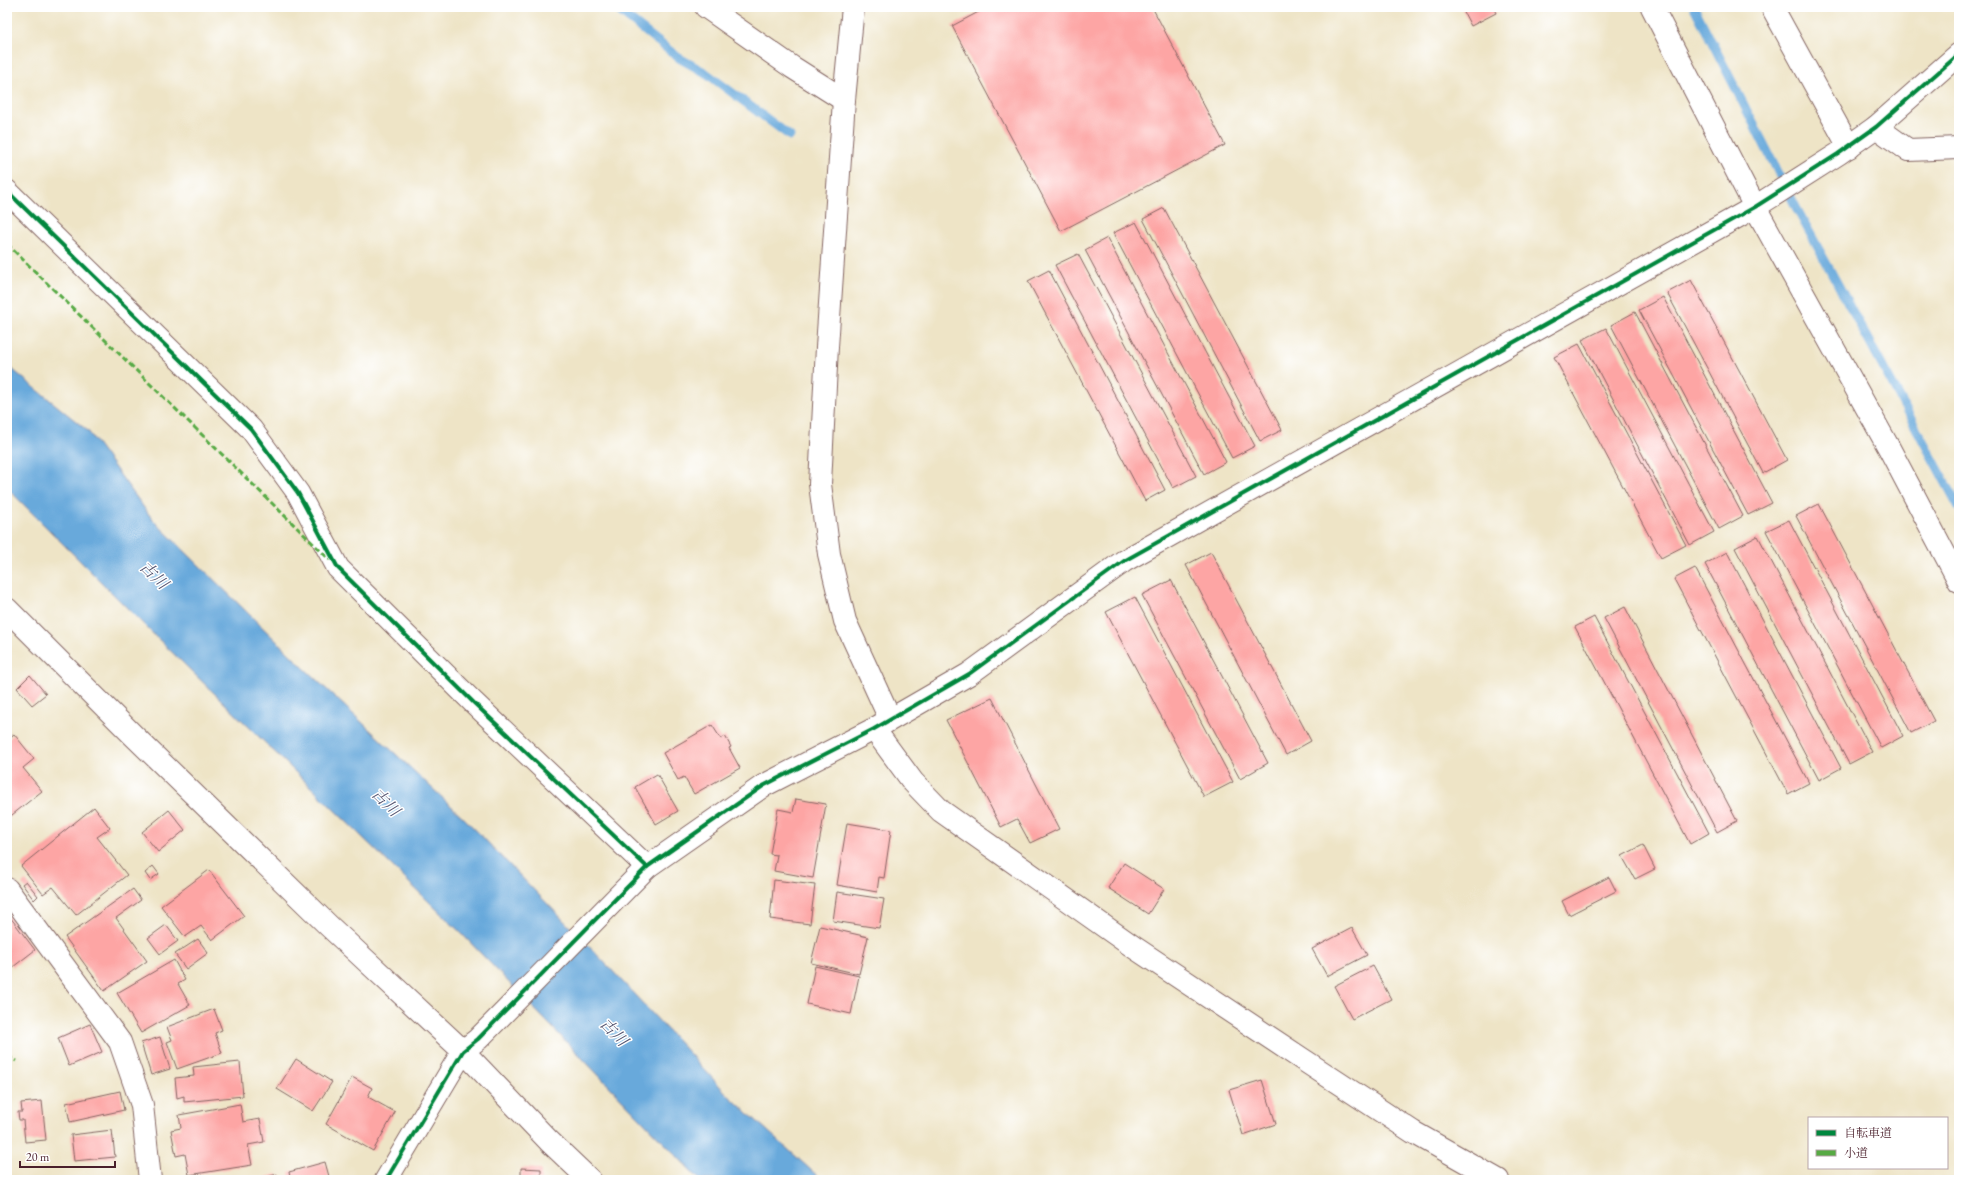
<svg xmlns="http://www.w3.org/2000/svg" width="1966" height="1187" font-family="'EB Garamond','Noto Serif JP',serif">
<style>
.water{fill:#67a9db;stroke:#586483}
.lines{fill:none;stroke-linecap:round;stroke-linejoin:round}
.stream{stroke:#67a9db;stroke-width:9}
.building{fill:#fda5a4}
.minor-casing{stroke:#836461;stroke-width:24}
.tertiary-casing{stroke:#836461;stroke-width:24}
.minor{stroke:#fff;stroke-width:22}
.tertiary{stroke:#fff;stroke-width:22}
.quiet{stroke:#57aa44;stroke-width:3;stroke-dasharray:6 3;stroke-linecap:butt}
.cycleway-casing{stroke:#fff;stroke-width:6}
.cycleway{stroke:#00873e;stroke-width:4}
.labels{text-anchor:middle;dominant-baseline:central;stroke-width:3;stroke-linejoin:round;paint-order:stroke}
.water-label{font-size:16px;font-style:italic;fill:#565671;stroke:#fff}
</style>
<rect width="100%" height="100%" fill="#fff"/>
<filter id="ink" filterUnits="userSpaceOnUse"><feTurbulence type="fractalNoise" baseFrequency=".025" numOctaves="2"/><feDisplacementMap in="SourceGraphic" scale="8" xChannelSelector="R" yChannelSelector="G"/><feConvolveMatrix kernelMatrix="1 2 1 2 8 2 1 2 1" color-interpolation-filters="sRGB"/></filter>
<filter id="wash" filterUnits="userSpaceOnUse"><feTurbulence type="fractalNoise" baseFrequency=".012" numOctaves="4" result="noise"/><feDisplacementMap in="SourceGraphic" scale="16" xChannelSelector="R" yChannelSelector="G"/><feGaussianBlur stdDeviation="0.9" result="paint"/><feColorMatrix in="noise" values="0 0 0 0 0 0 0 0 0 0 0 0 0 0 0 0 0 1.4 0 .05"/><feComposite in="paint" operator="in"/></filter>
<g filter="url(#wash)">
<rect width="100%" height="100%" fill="#eee4c6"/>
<!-- water -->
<path class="water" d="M 7,365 L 88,431 L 153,520 L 304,668 L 464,818 L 607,965 L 728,1095 L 822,1180 L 700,1180 L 461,933 L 146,627 L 7,488 Z"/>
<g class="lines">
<!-- stream -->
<g class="stream">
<path d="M 614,7 L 679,58 L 706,73 L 790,136"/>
<path d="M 1694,7 L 1798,211 L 1959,507"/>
</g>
</g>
<g id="blocks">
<!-- building -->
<g class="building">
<path d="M 988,7 L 1152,7 L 1225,145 L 1061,231 L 952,26 Z"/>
<path d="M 1461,7 L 1493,7 L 1496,13 L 1471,26 Z"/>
<path d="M 1164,208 L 1282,430 L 1260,441 L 1143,219 Z"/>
<path d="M 1136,222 L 1255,446 L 1232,458 L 1113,233 Z"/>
<path d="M 1107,238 L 1226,462 L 1204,474 L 1085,250 Z"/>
<path d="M 1078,254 L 1196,476 L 1173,488 L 1055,265 Z"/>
<path d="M 1049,270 L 1165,490 L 1145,501 L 1028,281 Z"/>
<path d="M 1691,280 L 1787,460 L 1763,473 L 1667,293 Z"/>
<path d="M 1663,297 L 1772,503 L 1748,515 L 1639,310 Z"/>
<path d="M 1635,312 L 1743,516 L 1719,529 L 1611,325 Z"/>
<path d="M 1606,328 L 1714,532 L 1690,545 L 1582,340 Z"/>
<path d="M 1579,344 L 1686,545 L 1661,558 L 1554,357 Z"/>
<path d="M 1819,504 L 1934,721 L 1911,733 L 1796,516 Z"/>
<path d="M 1789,520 L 1903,736 L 1881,748 L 1766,531 Z"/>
<path d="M 1758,536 L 1872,752 L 1849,764 L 1735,548 Z"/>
<path d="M 1211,552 L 1311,741 L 1286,755 L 1186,565 Z"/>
<path d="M 1727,552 L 1841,768 L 1819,780 L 1705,564 Z"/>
<path d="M 1695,568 L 1809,783 L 1788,794 L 1674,579 Z"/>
<path d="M 1171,580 L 1268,763 L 1240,779 L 1142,595 Z"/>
<path d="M 1135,597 L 1233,782 L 1204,797 L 1106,612 Z"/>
<path d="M 1625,607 L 1737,821 L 1717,832 L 1604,618 Z"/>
<path d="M 1594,617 L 1709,833 L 1690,844 L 1575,627 Z"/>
<path d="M 30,675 L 46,694 L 32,705 L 17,688 Z"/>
<path d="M 992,698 L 1059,829 L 1030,843 L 1017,819 L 1001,827 L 946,720 Z"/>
<path d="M 712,725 L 721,739 L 725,736 L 731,747 L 729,748 L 740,768 L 694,794 L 684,777 L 678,780 L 663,753 Z"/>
<path d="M 14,734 L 34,759 L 23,768 L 42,791 L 7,819 L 7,740 Z"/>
<path d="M 657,774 L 678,811 L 656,824 L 635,787 Z"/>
<path d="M 796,799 L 826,804 L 813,878 L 774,871 L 777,855 L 770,854 L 778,809 L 793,812 Z"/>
<path d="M 94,807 L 110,828 L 97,837 L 127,875 L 76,915 L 53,887 L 43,894 L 21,866 Z"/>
<path d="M 169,810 L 185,830 L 158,852 L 142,832 Z"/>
<path d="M 847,823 L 891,830 L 884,878 L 879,877 L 877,892 L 837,885 Z"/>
<path d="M 1643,845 L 1655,869 L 1635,879 L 1622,856 Z"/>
<path d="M 1124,863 L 1164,889 L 1148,914 L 1108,888 Z"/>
<path d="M 153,866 L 159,874 L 150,880 L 145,873 Z"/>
<path d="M 209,870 L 244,916 L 212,940 L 201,926 L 185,937 L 161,906 Z"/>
<path d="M 1609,877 L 1616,891 L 1569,915 L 1562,901 Z"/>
<path d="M 774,880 L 815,885 L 810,924 L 770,919 Z"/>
<path d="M 26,881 L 38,896 L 34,900 L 22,884 Z"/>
<path d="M 133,889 L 141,900 L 116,918 L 147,961 L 104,991 L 65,937 Z"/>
<path d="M 837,892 L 884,899 L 879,928 L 833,921 Z"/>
<path d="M 7,913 L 35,950 L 13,967 L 7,958 Z"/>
<path d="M 166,925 L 178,941 L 160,954 L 148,938 Z"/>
<path d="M 820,926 L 868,937 L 859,974 L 811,963 Z"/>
<path d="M 1352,928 L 1367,955 L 1327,976 L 1312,949 Z"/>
<path d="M 198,939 L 208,953 L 186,969 L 175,954 Z"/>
<path d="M 174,960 L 185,980 L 178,984 L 190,1005 L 141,1033 L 117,993 Z"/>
<path d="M 815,966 L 859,976 L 851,1014 L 807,1004 Z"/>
<path d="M 1373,966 L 1391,999 L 1352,1019 L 1334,986 Z"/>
<path d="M 214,1009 L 222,1030 L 215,1033 L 222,1053 L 177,1069 L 167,1042 L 172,1040 L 167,1027 Z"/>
<path d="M 90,1024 L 102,1052 L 69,1066 L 58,1038 Z"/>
<path d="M 160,1037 L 170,1069 L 151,1075 L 141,1043 Z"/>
<path d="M 296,1059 L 332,1082 L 313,1111 L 277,1089 Z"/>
<path d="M 240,1062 L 243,1096 L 184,1102 L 184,1096 L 177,1098 L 175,1078 L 194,1076 L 193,1067 Z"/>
<path d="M 352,1077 L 372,1088 L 368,1097 L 395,1112 L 373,1151 L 326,1124 Z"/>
<path d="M 1262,1080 L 1276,1124 L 1243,1135 L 1229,1090 Z"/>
<path d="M 120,1091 L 124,1110 L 70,1122 L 66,1103 Z"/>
<path d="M 42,1101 L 46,1140 L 25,1142 L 23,1120 L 19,1120 L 18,1112 L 22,1112 L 21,1103 Z"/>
<path d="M 240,1104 L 243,1122 L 260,1119 L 264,1142 L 248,1145 L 252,1165 L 189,1175 L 185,1154 L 176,1156 L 171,1130 L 181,1128 L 179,1115 Z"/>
<path d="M 112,1130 L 115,1157 L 74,1161 L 71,1135 Z"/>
<path d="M 325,1162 L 330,1180 L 282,1180 L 290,1177 L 289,1172 Z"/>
<path d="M 521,1168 L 541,1169 L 541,1180 L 521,1180 Z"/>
<path d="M 277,1174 L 278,1180 L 257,1180 Z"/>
</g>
</g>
</g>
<g filter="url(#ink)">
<use href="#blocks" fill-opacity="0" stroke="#836461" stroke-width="1"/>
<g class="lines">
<defs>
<g id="minor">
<path d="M 706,7 L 792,67 L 844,100"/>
<path d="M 1652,7 L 1755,207 L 1889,448 L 1959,581"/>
<path d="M 1772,7 L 1849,147"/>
<path d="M 1876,127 L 1908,150 L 1959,148"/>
<path d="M 7,191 L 251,429 L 298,493 L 338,568 L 474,703 L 647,867"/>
<path d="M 7,609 L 134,736 L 329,926 L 463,1051 L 549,1141 L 590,1180"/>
<path d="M 874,729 L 913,782 L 941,811 L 1135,948 L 1302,1059 L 1413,1132 L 1498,1180"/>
<path d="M 7,889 L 120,1042 L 142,1105 L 150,1180"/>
<path d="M 386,1180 L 463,1051"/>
</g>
<g id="tertiary">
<path d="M 853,7 L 844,100 L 827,347 L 820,484 L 829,554 L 845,621 L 890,719"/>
<path d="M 463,1051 L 478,1039 L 647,867 L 763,786 L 874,729 L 969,674 L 1124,561 L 1755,207 L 1838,154 L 1876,127 L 1959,54"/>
</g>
</defs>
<!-- minor casing -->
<use href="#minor" class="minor-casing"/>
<!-- tertiary casing -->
<use href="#tertiary" class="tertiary-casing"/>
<!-- minor -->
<use href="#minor" class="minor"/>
<!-- tertiary -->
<use href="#tertiary" class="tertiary"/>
<!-- quiet -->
<g class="quiet">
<path d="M 7,244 L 330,560"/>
<path d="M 7,1056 L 16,1061"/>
</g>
<defs>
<g id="cycleway">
<path d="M 7,191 L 251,429 L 298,493 L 338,568 L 474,703 L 647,867"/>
<path d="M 386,1180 L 463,1051 L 478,1039 L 647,867 L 763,786 L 874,729 L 969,674 L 1124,561 L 1755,207 L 1838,154 L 1876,127 L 1959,54"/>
</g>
</defs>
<!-- cycleway casing -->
<use href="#cycleway" class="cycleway-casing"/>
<!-- cycleway -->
<use href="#cycleway" class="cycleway"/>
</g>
</g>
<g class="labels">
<!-- water labels -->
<g class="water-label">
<text transform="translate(154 575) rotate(44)">古川</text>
<text transform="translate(386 802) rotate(45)">古川</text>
<text transform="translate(614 1032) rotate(46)">古川</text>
</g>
</g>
<!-- margin -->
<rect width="1966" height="1187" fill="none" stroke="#fff" stroke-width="24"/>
<!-- legend -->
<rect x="1808" y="1117" width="140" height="52" fill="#ffffff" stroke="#b7a5aa"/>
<rect x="1816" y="1130" width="20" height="6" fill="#00873e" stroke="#b7a5aa"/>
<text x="1844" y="1137" font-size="12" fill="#4a1f2b">自転車道</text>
<rect x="1816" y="1150" width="20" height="6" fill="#57aa44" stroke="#b7a5aa"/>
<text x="1844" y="1157" font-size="12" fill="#4a1f2b">小道</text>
<!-- scale -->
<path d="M20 1161v6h95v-6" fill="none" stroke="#4a1f2b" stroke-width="2"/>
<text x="26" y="1161" font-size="12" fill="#4a1f2b" stroke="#ffffff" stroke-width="3" paint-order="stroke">20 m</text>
</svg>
